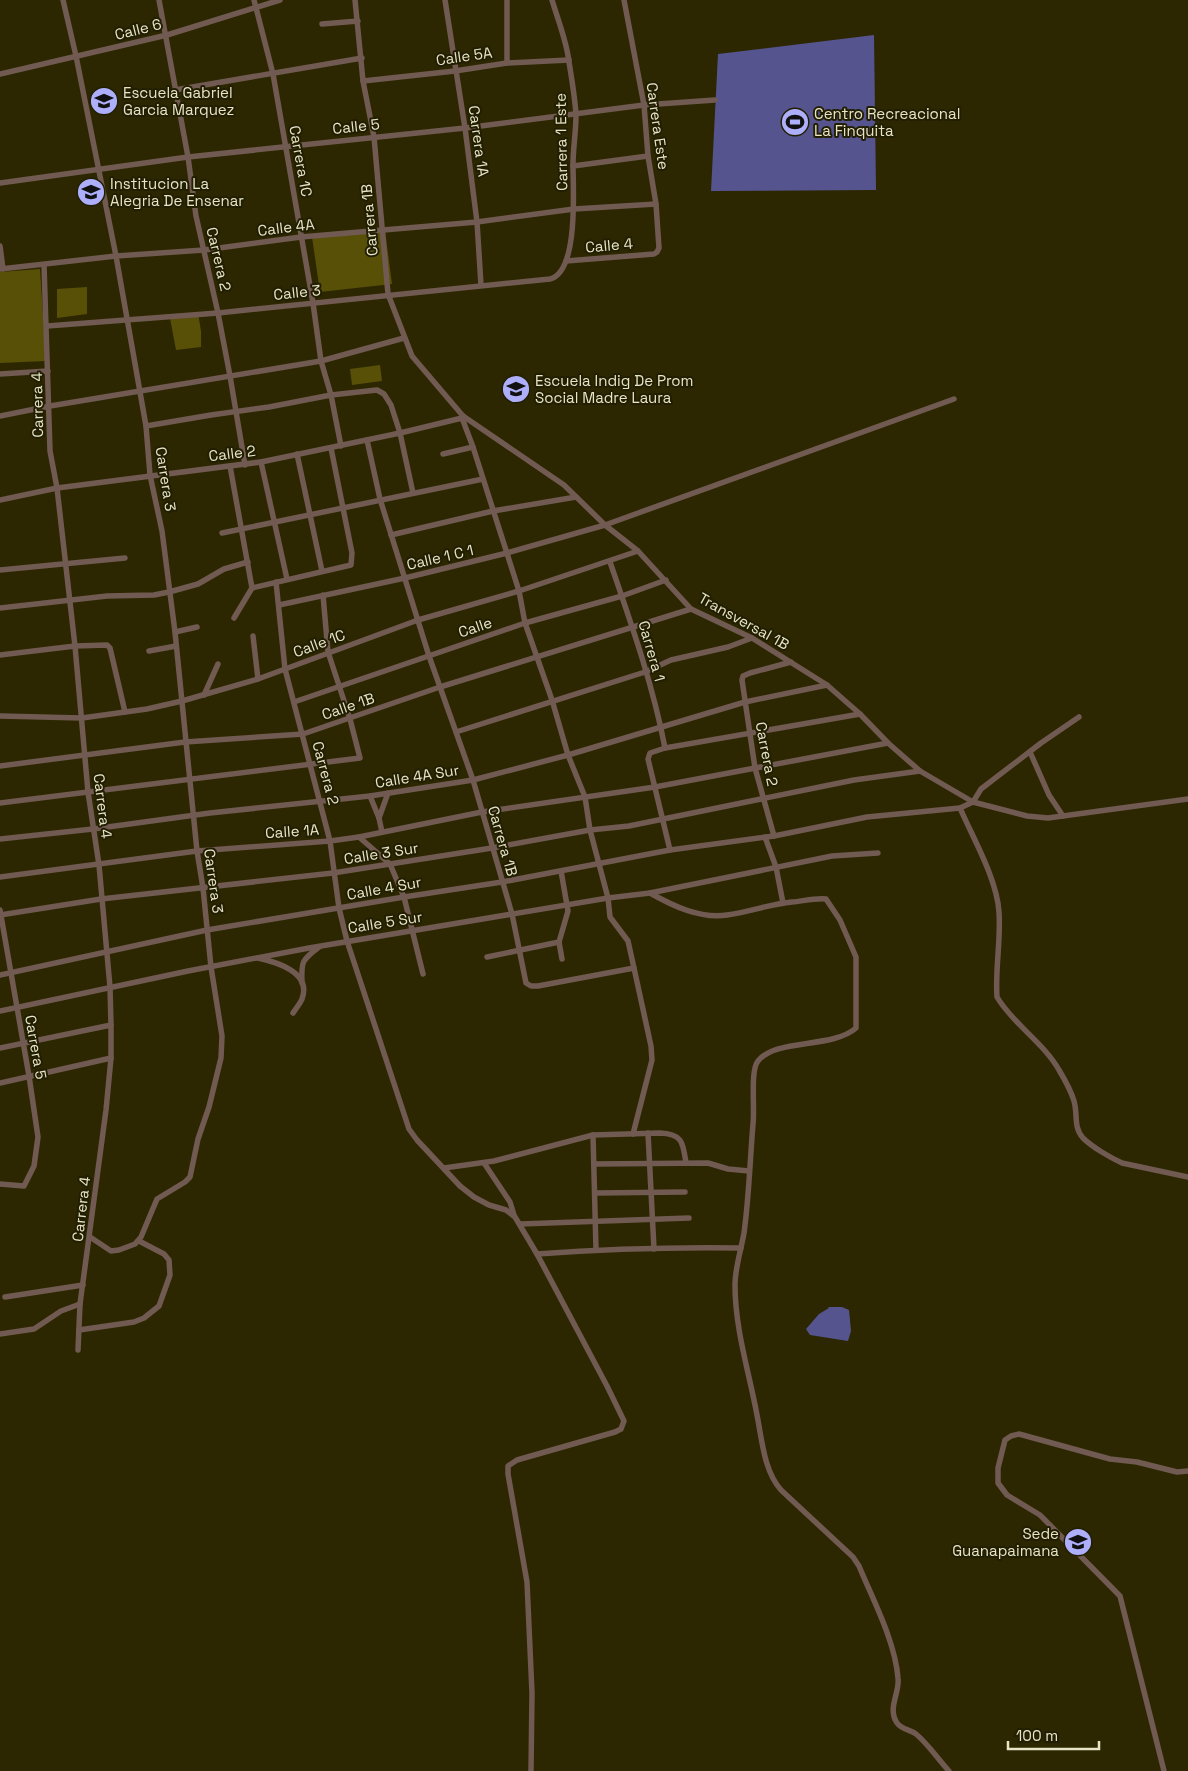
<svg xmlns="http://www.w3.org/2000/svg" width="1188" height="1771" font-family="'Space Grotesk',sans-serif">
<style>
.green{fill:#585007}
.water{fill:#55548e}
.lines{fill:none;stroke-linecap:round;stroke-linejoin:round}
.minor{stroke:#715a51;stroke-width:5.5}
.labels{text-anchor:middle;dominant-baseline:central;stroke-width:4;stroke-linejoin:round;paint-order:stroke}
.street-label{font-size:15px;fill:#e7e4c8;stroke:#211e02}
.poi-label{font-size:15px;fill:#e7e4c8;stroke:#211e02;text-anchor:start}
</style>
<rect width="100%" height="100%" fill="#2c2700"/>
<!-- green -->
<g class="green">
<path d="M 385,230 L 392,284 L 320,292 L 312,237 Z"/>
<path d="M 40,269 L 46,361 L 0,363 L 0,272 Z"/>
<path d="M 87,287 L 87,314 L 57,318 L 57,289 Z"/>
<path d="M 198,313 L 201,331 L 201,347 L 176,350 L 170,318 Z"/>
<path d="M 380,365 L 382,381 L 352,385 L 350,369 Z"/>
</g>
<!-- water -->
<g class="water">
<path d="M 874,35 L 876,190 L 711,191 L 718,54 Z"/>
<path d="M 828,1307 L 842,1307 L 849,1310 L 851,1331 L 848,1341 L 810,1335 L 806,1329 L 819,1314 L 829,1308 Z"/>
</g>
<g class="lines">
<!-- minor -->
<g class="minor">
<path d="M 63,0 L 76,56 L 116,256 L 146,426 L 150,475 L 162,531 L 175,632 L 197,851 L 203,888 L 211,967 L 222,1036 L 221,1058 L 209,1107 L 198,1139 L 190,1177 L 185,1182 L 157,1199 L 141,1237 L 135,1244 L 119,1250 L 111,1251 L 90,1237"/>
<path d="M 159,0 L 188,157 L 196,216 L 218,313 L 230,376 L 245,465"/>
<path d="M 254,0 L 273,74 L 313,303 L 321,361 L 331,395 L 341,446"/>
<path d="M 355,0 L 363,81 L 374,137 L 388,294 L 412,356 L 463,416 L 564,485 L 605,525 L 638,551 L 691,609 L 752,638 L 827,685 L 860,714 L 888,743 L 920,771 L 973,802"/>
<path d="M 445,0 L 465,128 L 477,222 L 481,285"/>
<path d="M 322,24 L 358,21"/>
<path d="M 507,63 L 507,0"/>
<path d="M 0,74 L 167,35 L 280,0"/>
<path d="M 363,81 L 455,71 L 507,63 L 569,60"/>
<path d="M 175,90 L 362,58"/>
<path d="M 573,166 L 648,156"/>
<path d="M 0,183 L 188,157 L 465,128 L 644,105 L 715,100"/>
<path d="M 0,246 L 3,269"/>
<path d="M 566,261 L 654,254 L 657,252 L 659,248 L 656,204 L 648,156 L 644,105 L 624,0"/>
<path d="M 44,265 L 50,451 L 57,488 L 75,646 L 88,792 L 99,865 L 110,987 L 111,1025 L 111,1058 L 106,1110 L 80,1304 L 78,1350"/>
<path d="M 0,269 L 116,256 L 204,250 L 301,237 L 477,222 L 574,209 L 656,204"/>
<path d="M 47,326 L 218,313 L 550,279 C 579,272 573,187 573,165 C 573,148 576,132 576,115 C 575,98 572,80 569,62 C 567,42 558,20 552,0"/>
<path d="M 0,374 L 48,371"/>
<path d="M 0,416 L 50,406 L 321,361 L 404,338"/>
<path d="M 462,418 L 473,447 L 519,591 L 525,623 L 552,700 L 568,755 L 585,797 L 590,830 L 608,898 L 610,917 L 628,941 L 634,968"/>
<path d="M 146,426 L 211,415 L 269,407 L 331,395 L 377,390 L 384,394 L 391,405 L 400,433 L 413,493"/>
<path d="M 367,440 L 380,499 L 429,656 L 473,780 L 512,914 L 526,983 L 531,986 L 538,986 L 634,968 L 651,1046 L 652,1060 L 633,1134"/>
<path d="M 297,454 L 322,571"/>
<path d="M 443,454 L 473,447"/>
<path d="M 261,462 L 287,579"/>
<path d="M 230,466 L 252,588 L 234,618"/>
<path d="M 0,500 L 57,488 L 261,462 L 400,433 L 462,418 L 463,416"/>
<path d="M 222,533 L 483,479"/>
<path d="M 391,535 L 493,511 L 576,497"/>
<path d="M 610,562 C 631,623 653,685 665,748"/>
<path d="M 0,570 L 125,558"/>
<path d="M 276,582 L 285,669 L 330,841 L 339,908 L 347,941 L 409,1129 L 417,1140 L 460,1186 L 474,1197 L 489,1205 L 506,1210 L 515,1217 L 537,1254 L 607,1386 L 624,1421 L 621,1429 L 615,1432 L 517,1460 L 508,1466 L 508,1474 L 527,1582 L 532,1693 L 531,1771"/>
<path d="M 252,588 L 351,565 L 352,553 L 331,448"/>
<path d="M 279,605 L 405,578 L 507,553 L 605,525 L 954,399"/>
<path d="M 0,608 L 107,596 L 154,595 L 169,592 L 198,584 L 224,569 L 248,562"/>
<path d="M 175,632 L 197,627"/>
<path d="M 253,636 L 258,679"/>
<path d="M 149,651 L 176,646"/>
<path d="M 0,655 L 75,646 L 107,645 L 110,648 L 125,712"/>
<path d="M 204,695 L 218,664"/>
<path d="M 294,702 L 525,623 L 622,596 L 666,580"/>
<path d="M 0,716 L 82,718 L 147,709 L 182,701 L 258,679 L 418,620 L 519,591 L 638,551"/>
<path d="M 456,732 L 645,672 L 671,660 L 728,647 L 752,638"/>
<path d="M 1030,752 L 1049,795 L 1063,816"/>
<path d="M 0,766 L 185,742 L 303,734 L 440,687 L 691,609"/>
<path d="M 370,796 L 379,818 L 382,832"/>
<path d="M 973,802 L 981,789 L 1041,743 L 1079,717"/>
<path d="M 0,803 L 360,758 L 350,719 L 328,652 L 323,595"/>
<path d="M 960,808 C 973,838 997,879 999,912 C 1001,940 995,969 997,997 C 1012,1023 1044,1043 1059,1070 C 1065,1080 1071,1091 1074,1101 C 1078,1114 1073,1127 1083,1138 C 1092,1147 1111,1158 1122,1163 L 1188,1177"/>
<path d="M 379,818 L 388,793"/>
<path d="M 774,836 L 755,768 L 742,680 L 743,676 L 750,673 L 791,662"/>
<path d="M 359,837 L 390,864 L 404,897 L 423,974"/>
<path d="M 765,837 L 776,867 L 783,903"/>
<path d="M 0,839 L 93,829 L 210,813 L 370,796 L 473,780 L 568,755 L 745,702 L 827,685"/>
<path d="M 670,850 L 648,759 L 650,753 L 665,748 L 860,714"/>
<path d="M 0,877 L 197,851 L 330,841 L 359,837 L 482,812 L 655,787 L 888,743"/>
<path d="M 650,893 C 673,906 700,919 727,915 C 749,912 770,904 792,902 C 803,901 815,898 826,899 L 840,920 L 856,957 L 856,1028 C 832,1049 776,1038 758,1061 C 750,1070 755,1109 753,1124 C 750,1160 749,1197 744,1233 C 741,1250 735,1268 735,1285 C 735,1329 749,1372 757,1415 C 762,1440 764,1471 781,1490 L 853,1557 L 859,1566 C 873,1600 895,1641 898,1678 C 900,1693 887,1708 897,1723 C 902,1730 910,1729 916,1734 C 928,1744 938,1759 949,1771"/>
<path d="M 0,910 L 29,1076 L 38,1137 L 34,1166 L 24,1186 L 0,1184"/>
<path d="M 0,915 L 101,899 L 333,873 L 390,864 L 492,848 L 590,830 L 629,826 L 854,780 L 920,771"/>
<path d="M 559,942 L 562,959"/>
<path d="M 487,957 L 559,942 L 568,911 L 561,871"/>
<path d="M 258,958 C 276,962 312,972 302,999 C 300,1004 296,1008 293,1013"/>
<path d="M 0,975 L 207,930 L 404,897 L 502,882 L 670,850 L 774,836 L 867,817 L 960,808 L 973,802 L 1027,816 L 1048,818 L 1188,799"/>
<path d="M 302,983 C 301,961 302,960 319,947"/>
<path d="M 0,1011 L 188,971 L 309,948 L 608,898 L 650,893 L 832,856 L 878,853"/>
<path d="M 0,1048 L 111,1025"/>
<path d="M 0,1083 L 111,1058"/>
<path d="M 648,1133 L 654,1249"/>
<path d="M 593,1135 L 596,1250"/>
<path d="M 484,1163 L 510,1202 L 514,1215"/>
<path d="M 594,1164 L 708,1163 L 728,1169 L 749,1171"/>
<path d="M 444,1168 L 494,1161 L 593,1135 L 660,1133 C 683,1134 683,1143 686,1163"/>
<path d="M 595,1193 L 685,1192"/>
<path d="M 520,1224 L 689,1218"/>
<path d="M 537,1254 C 605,1249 673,1247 741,1248"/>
<path d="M 5,1297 L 83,1285"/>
<path d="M 79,1330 L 134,1322 L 144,1318 L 159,1306 L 170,1275 L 169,1260 L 164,1254 L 139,1241"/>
<path d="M 0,1334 L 34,1329 L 61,1311 L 80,1304"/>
<path d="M 1164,1771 L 1120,1596 L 1040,1515 L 1007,1495 L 998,1483 L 998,1468 L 1005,1440 L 1011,1436 L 1019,1434 L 1110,1459 L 1137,1462 L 1177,1472 L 1188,1471"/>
</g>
</g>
<!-- icons -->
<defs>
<symbol id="school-disc" viewBox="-11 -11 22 22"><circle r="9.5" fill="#adaffb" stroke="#211e02"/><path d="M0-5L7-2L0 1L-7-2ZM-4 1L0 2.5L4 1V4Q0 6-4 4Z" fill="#111"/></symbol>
<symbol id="stadium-disc" viewBox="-11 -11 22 22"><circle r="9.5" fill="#adaffb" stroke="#211e02"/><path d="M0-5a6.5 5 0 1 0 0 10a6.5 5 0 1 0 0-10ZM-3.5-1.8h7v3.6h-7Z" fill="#111"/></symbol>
</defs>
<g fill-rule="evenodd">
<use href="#school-disc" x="88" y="85" width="32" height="32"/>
<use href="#stadium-disc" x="779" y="106" width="32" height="32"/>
<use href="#school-disc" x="75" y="176" width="32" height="32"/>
<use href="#school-disc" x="500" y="373" width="32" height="32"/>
<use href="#school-disc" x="1062" y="1526" width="32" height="32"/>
</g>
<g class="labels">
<!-- street labels -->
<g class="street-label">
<text transform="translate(138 29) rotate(-14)">Calle 6</text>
<text transform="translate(464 56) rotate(-8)">Calle 5A</text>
<text transform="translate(356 126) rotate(-6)">Calle 5</text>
<text transform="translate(658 126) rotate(82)">Carrera Este</text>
<text transform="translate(479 141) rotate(82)">Carrera 1A</text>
<text transform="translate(561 142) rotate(-91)">Carrera 1 Este</text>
<text transform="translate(301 161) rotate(80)">Carrera 1C</text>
<text transform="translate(369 220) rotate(-95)">Carrera 1B</text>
<text transform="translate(286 227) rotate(-7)">Calle 4A</text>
<text transform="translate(609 245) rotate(-5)">Calle 4</text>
<text transform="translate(219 259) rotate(77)">Carrera 2</text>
<text transform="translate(297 292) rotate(-6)">Calle 3</text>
<text transform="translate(37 405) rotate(-91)">Carrera 4</text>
<text transform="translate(232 453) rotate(-7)">Calle 2</text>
<text transform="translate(166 479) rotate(81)">Carrera 3</text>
<text transform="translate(440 557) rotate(-13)">Calle 1 C 1</text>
<text transform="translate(744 621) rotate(29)">Transversal 1B</text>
<text transform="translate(475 627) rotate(-19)">Calle</text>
<text transform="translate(319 643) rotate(-20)">Calle 1C</text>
<text transform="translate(652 651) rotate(74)">Carrera 1</text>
<text transform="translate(348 706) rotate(-19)">Calle 1B</text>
<text transform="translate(767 754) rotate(79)">Carrera 2</text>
<text transform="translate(326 773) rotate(75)">Carrera 2</text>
<text transform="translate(417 776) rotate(-9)">Calle 4A Sur</text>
<text transform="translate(103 806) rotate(83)">Carrera 4</text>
<text transform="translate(292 831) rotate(-4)">Calle 1A</text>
<text transform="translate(503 841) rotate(74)">Carrera 1B</text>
<text transform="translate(381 853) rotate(-9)">Calle 3 Sur</text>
<text transform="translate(214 881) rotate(82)">Carrera 3</text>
<text transform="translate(384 888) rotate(-10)">Calle 4 Sur</text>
<text transform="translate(385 922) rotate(-9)">Calle 5 Sur</text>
<text transform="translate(36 1047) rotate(80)">Carrera 5</text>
<text transform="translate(81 1209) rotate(-83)">Carrera 4</text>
</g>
<!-- poi labels -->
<g class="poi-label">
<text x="123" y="92">Escuela Gabriel<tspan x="123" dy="17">Garcia Marquez</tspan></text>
<text x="814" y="113">Centro Recreacional<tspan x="814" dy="17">La Finquita</tspan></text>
<text x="110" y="183">Institucion La<tspan x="110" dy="17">Alegria De Ensenar</tspan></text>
<text x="535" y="380">Escuela Indig De Prom<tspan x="535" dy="17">Social Madre Laura</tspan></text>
<text x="1059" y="1533" text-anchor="end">Sede<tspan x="1059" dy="17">Guanapaimana</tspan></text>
</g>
</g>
<!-- scale -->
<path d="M1008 1741v8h91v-8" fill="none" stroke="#e7e4c8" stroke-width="2.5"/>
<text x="1016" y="1741" font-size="15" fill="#e7e4c8" stroke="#211e02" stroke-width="4" paint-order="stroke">100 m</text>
</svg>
